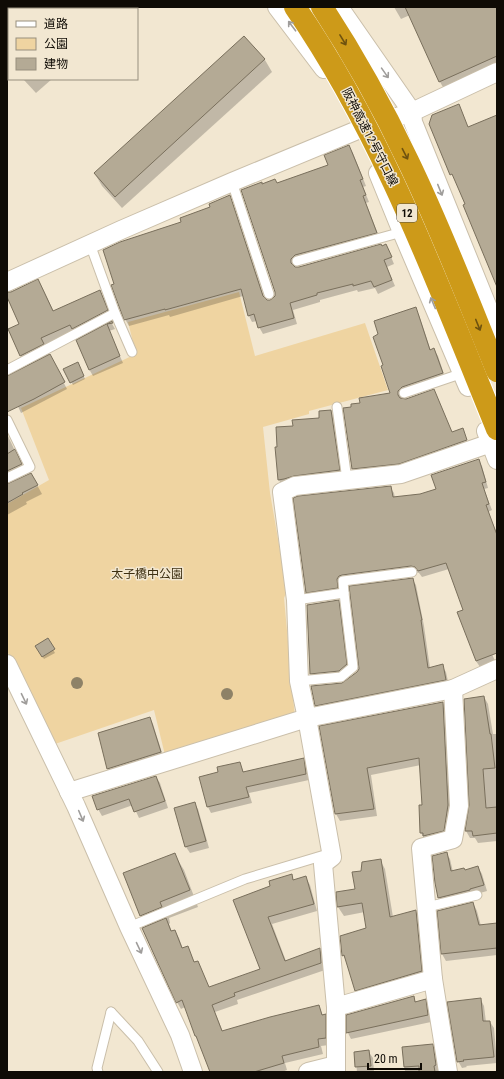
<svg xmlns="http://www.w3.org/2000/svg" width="504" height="1079" font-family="'Roboto Condensed','Noto Sans JP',sans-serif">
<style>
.green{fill:#efd4a1}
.shadow{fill:#0003}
.building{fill:#b4aa95;stroke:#796f5c}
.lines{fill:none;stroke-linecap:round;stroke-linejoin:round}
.service-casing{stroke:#cabfaa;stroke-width:11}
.minor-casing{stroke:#cabfaa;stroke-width:20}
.service{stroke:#fff;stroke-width:9}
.minor{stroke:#fff;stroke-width:18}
.motorway-bridge-casing{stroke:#fff;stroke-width:24;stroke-linecap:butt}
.motorway-bridge{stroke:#cd9a19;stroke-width:22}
.tree{fill:#8e8267}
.oneway{stroke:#9f9d9b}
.oneway2{stroke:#6e520f}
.labels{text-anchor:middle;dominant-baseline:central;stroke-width:3;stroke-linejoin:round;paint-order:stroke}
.shield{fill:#f2e7d1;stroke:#534d42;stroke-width:1}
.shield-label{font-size:11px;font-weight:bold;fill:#0f0b05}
.street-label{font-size:12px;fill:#0f0b05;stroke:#f2e7d1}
.park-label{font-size:12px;fill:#3d2f11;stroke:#f2e7d1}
</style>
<rect width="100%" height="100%" fill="#f2e7d1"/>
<!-- green -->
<path class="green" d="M 239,292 L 255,356 L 365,323 L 388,390 L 309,411 L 309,414 L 263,427 L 270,493 L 287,591 L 284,598 L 295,718 L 165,755 L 154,710 L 55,744 L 7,651 L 7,504 L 49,480 L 21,408 L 136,354 L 128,322 Z"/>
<!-- shadow -->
<g class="shadow">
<path d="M 65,7 L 131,7 L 128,9 L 63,9 Z"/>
<path d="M 394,7 L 497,7 L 497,71 L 447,94 L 440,82 L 410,15 L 401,19 Z"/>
<path d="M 244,37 L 265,60 L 272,72 L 122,208 L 102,186 L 95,174 Z"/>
<path d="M 23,79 L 52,79 L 36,93 Z"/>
<path d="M 349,146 L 353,153 L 366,186 L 363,187 L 369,202 L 366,203 L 380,239 L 299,262 L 295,266 L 295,268 L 299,268 L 389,252 L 394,264 L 387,267 L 395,286 L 378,294 L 375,288 L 358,292 L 357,290 L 320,300 L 320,302 L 293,310 L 297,324 L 263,334 L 259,327 L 257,321 L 252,322 L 249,316 L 243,296 L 170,317 L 169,315 L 129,326 L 125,319 L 183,223 L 229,196 L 233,203 L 265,299 L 267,301 L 272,300 L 276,296 L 262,185 L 277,184 L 329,166 Z"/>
<path d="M 38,280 L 44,291 L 54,312 L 100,292 L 106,302 L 113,321 L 111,322 L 115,329 L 109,331 L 123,363 L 93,376 L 89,369 L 79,340 L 77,335 L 46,349 L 67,389 L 21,413 L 7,383 L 7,377 L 28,367 L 21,356 L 10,330 L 21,325 L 7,293 L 12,293 Z"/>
<path d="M 415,308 L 419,315 L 431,351 L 434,350 L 438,356 L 446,380 L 406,394 L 402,399 L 406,400 L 452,433 L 462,430 L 470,447 L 403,470 L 357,476 L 353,469 L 352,408 L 361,404 L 391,394 L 384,366 Z"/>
<path d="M 79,366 L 85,379 L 73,385 L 65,370 Z"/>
<path d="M 331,411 L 334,417 L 343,477 L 282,486 L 279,480 L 294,427 L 321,419 Z"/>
<path d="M 7,434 L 26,474 L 9,482 L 7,484 Z"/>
<path d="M 478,460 L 482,466 L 488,488 L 484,489 L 492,510 L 488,512 L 497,533 L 497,653 L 492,654 L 495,661 L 480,667 L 476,661 L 464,610 L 449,569 L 422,577 L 419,573 L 415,572 L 346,581 L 341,594 L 310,598 L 307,592 L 390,487 L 394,493 L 395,498 L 421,495 L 437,489 Z"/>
<path d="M 31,474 L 42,494 L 26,502 L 27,504 L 7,515 L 7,484 Z"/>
<path d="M 412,579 L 416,585 L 424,626 L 430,668 L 442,666 L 446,672 L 449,686 L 320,712 L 316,705 L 358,672 Z"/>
<path d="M 338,601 L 342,607 L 350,671 L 314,680 L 311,674 Z"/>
<path d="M 47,639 L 55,653 L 44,659 L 36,646 Z"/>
<path d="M 484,697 L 488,704 L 493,734 L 497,734 L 497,841 L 478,843 L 475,838 L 470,838 L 466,831 Z"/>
<path d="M 443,703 L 447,710 L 452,813 L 447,837 L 425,840 L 421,833 L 420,806 L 423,806 L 421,765 L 371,775 L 377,816 L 340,821 L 336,814 L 320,727 Z"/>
<path d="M 150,718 L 153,724 L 164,759 L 111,775 L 108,769 L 99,733 Z"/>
<path d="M 303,760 L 307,766 L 309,780 L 249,793 L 252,803 L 211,813 L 208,807 L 200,778 L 219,773 L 240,763 L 244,773 Z"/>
<path d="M 156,777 L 160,783 L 168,808 L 139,818 L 133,805 L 102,816 L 98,809 Z"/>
<path d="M 194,803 L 198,809 L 209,848 L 190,853 L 186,847 L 175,808 Z"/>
<path d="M 446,853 L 450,859 L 453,872 L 465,871 L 478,867 L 482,874 L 487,891 L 443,904 L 439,898 L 436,883 Z"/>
<path d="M 174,854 L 184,870 L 198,907 L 169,918 L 170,923 L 169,924 L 172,932 L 175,931 L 179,938 L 183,949 L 187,947 L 195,963 L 197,962 L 201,969 L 209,988 L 261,970 L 271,886 L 291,876 L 294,881 L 306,878 L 310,885 L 317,911 L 272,924 L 286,961 L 320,950 L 324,957 L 325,970 L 237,1000 L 238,1004 L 215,1012 L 223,1032 L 319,1006 L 323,1016 L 325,1015 L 329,1022 L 329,1045 L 321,1046 L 323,1054 L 285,1063 L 287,1070 L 282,1072 L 211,1072 L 200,1043 L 196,1036 L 185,1007 L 181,1009 L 177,1002 L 147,927 L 141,916 Z"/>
<path d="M 380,860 L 385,869 L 393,917 L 416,911 L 421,920 L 426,980 L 361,999 L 356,990 L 348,964 L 343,955 L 367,929 L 365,912 L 344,916 L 338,907 L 337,893 L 356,890 L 362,871 Z"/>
<path d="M 473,903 L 477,911 L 481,926 L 497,924 L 497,955 L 446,961 L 442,954 L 438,911 Z"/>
<path d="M 413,997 L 416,1002 L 425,1001 L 429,1007 L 431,1022 L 351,1039 L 348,1033 L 348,1016 Z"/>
<path d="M 481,1000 L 484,1006 L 486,1022 L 490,1022 L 494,1028 L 497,1063 L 466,1066 L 467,1067 L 462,1068 L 458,1061 Z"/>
<path d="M 432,1045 L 437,1052 L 440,1072 L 405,1072 L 403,1048 Z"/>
<path d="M 368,1051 L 373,1058 L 374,1072 L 357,1072 L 355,1052 Z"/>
</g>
<!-- building -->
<g class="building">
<path d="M 405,7 L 497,7 L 497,56 L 439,82 Z"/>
<path d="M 244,36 L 265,59 L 115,197 L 94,173 Z"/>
<path d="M 459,104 L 468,127 L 497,115 L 497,287 L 463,205 L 465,204 L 452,174 L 450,175 L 429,124 L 432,115 Z"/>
<path d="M 349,145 L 363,179 L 360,180 L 366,195 L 363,196 L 377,233 L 295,255 L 291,259 L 291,263 L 295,267 L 299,267 L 381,244 L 382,246 L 386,244 L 392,257 L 384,260 L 392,280 L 374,287 L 371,281 L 353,286 L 353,284 L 317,293 L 317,295 L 290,303 L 294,318 L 258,328 L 254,314 L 248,316 L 241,289 L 165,310 L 165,309 L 124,320 L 111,285 L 114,284 L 103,250 L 120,242 L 181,222 L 180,218 L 210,207 L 209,204 L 230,195 L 263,296 L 267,300 L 270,300 L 273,298 L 275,296 L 275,292 L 241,190 L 262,182 L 262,184 L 275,179 L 277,183 L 328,165 L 324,155 Z"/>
<path d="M 38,279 L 53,311 L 100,290 L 108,310 L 72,329 L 70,325 L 41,338 L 44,344 L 20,356 L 8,329 L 19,324 L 7,297 L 7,292 L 11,292 Z"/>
<path d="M 416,307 L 430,350 L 434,348 L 443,373 L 402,387 L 398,391 L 398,395 L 400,398 L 406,399 L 434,389 L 452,432 L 463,428 L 467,440 L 399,464 L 352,469 L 343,408 L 351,407 L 351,404 L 360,403 L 359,398 L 390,393 L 381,366 L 383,365 L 373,337 L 378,334 L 374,321 Z"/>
<path d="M 112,321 L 113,323 L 107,324 L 120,356 L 89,370 L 76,340 Z"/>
<path d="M 50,354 L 65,382 L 34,399 L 7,412 L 7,376 Z"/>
<path d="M 78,362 L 84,376 L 70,383 L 63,369 Z"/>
<path d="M 331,410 L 340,470 L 294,476 L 284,479 L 278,480 L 275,447 L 277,447 L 276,427 L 293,426 L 292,420 L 319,418 L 319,411 Z"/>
<path d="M 15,449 L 22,464 L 7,471 L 7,454 Z"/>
<path d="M 479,459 L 486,482 L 482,483 L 489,504 L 486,505 L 497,535 L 497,653 L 476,661 L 457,612 L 463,610 L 446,563 L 418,571 L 415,567 L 411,566 L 342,575 L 339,576 L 337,579 L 338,588 L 306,593 L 293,498 L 298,496 L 391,486 L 393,497 L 420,494 L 436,489 L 431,475 Z"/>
<path d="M 31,473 L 38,485 L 22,493 L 23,494 L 7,503 L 7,484 Z"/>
<path d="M 413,578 L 422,620 L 421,620 L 428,668 L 443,664 L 446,680 L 315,706 L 311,686 L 342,683 L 357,672 L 359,669 L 349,586 Z"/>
<path d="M 339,600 L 347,664 L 339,671 L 310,674 L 307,605 Z"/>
<path d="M 48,638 L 55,649 L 42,657 L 35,646 Z"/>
<path d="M 484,696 L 490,734 L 491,734 L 495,768 L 483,769 L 486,808 L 497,807 L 497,833 L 473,836 L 472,831 L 465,831 L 469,805 L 464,699 Z"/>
<path d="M 443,702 L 448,805 L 444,831 L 423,836 L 423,833 L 420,833 L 419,805 L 422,805 L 419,758 L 367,768 L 374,809 L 335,814 L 319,726 Z"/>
<path d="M 150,717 L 161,752 L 107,769 L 98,733 Z"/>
<path d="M 304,758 L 306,774 L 246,787 L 249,797 L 207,807 L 199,777 L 218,772 L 217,767 L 240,762 L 243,772 Z"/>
<path d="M 156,776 L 165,801 L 134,812 L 129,799 L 97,810 L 92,796 Z"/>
<path d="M 195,802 L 206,841 L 185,847 L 174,808 Z"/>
<path d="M 447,852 L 451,871 L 464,868 L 465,870 L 478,866 L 484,885 L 470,889 L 470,890 L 438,898 L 435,883 L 432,856 Z"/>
<path d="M 175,853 L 190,890 L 160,902 L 162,907 L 140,916 L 123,873 Z"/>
<path d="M 381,859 L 390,917 L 416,910 L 422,971 L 355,991 L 344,955 L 342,956 L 340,936 L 366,928 L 362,903 L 337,907 L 336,892 L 355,889 L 352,872 L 361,871 L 362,862 Z"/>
<path d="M 292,874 L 293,880 L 306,876 L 314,904 L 268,917 L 285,961 L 320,948 L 321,963 L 234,993 L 235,996 L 212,1005 L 222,1031 L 270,1017 L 319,1005 L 322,1015 L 326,1014 L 326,1038 L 318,1039 L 319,1047 L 282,1056 L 284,1063 L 254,1072 L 210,1072 L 196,1036 L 195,1036 L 182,1000 L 176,1003 L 142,928 L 166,918 L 171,931 L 175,930 L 182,948 L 188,946 L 194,962 L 198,961 L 209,987 L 260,969 L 233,900 L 270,886 L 269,881 Z"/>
<path d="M 473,902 L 479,925 L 497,923 L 497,948 L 441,954 L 437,911 Z"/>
<path d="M 414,996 L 415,1002 L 426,999 L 428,1015 L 346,1033 L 346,1015 Z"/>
<path d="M 481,998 L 483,1021 L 490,1021 L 494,1057 L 463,1060 L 464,1061 L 457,1062 L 447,1002 Z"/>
<path d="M 433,1044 L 436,1065 L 434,1066 L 435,1072 L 419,1072 L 419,1066 L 404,1067 L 402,1047 Z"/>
<path d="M 369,1050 L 371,1066 L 355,1067 L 354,1052 Z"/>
</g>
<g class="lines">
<defs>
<g id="service">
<path d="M 232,182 L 269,294"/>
<path d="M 90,244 L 115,313 L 132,352"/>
<path d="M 297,261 L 402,232"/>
<path d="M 7,370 L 115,313"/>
<path d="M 404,393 L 463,373"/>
<path d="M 337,407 L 347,480"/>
<path d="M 7,420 L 30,467 L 7,478"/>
<path d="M 296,600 L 344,593"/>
<path d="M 299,681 L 341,677 L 353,667 L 344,593 L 343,581 L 412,572"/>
<path d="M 427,907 L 477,895"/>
<path d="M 129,927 L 245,879 L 328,854"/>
<path d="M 111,1012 L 138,1041 L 158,1072"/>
<path d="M 98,1072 L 97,1068 L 111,1012"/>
</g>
<g id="minor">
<path d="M 277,7 L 324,69"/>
<path d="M 339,7 L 412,112 L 413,122 L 497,330"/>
<path d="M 378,173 L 402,232 L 468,387"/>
<path d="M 7,282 L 121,230 L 232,182 L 360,129 L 412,112 L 497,72"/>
<path d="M 486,431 L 497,460"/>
<path d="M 7,664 L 76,806 L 129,927 L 180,1035 L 193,1072"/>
<path d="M 69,792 L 307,718 L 453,689 L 497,669"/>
<path d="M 336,1007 L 433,979"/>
<path d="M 308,1072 L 336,1065"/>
<path d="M 336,1072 L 336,1007 L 323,864 L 332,857 L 307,718 L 299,681 L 296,600 L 282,492 L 295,486 L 401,474 L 491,443"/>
<path d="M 448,1072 L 433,979 L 421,848 L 453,839 L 459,806 L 453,689"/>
</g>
</defs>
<!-- service casing -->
<use href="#service" class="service-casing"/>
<!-- minor casing -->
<use href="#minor" class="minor-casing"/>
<!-- service -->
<use href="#service" class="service"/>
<!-- minor -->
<use href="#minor" class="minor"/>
<defs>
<g id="motorway-bridge">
<path d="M 295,7 C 384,136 438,285 497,429"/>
<path d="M 322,7 C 354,56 383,108 408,161 C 441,229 468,300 497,371"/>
</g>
</defs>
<!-- motorway-bridge casing -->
<use href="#motorway-bridge" class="motorway-bridge-casing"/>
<!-- motorway-bridge -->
<use href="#motorway-bridge" class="motorway-bridge"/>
</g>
<!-- trees -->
<g class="tree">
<circle cx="77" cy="683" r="6"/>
<circle cx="227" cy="694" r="6"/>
</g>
<!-- one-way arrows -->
<defs><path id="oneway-shaft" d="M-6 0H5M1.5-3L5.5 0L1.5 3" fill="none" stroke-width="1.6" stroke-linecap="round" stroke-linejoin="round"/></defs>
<g class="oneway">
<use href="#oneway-shaft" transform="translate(292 26) rotate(-127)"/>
<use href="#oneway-shaft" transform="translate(385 73) rotate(55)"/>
<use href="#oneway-shaft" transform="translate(440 190) rotate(68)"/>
<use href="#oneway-shaft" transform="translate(433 303) rotate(-113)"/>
<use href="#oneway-shaft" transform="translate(24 699) rotate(64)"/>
<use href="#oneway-shaft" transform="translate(81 816) rotate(67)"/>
<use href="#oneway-shaft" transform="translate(139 948) rotate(65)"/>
</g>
<g class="oneway2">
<use href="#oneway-shaft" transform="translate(343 40) rotate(59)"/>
<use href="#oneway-shaft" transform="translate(405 154) rotate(63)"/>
<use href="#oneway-shaft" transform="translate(478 325) rotate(68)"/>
</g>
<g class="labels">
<!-- shield labels -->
<rect class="shield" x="397" y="204" width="20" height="18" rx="3"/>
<g class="shield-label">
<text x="407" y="213">12</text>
</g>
<!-- street labels -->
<g class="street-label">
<text transform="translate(370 137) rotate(63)">阪神高速12号守口線</text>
</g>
<!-- park labels -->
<g class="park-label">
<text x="147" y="574">太子橋中公園</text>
</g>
</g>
<!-- border -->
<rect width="504" height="1079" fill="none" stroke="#0f0b05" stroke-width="16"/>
<!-- legend -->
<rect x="8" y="8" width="130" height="72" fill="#f2e7d1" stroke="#978f7f"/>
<rect x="16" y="21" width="20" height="6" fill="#ffffff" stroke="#978f7f"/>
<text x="44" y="28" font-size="12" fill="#0f0b05">道路</text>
<rect x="16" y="38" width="20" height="12" fill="#efd4a1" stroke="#978f7f"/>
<text x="44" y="48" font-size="12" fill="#0f0b05">公園</text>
<rect x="16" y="58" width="20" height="12" fill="#b4aa95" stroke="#978f7f"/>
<text x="44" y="68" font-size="12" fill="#0f0b05">建物</text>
<!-- scale -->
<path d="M368 1063v6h53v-6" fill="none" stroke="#0f0b05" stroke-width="2"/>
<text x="374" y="1063" font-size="12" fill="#0f0b05" stroke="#f2e7d1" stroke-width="3" paint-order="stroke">20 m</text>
</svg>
